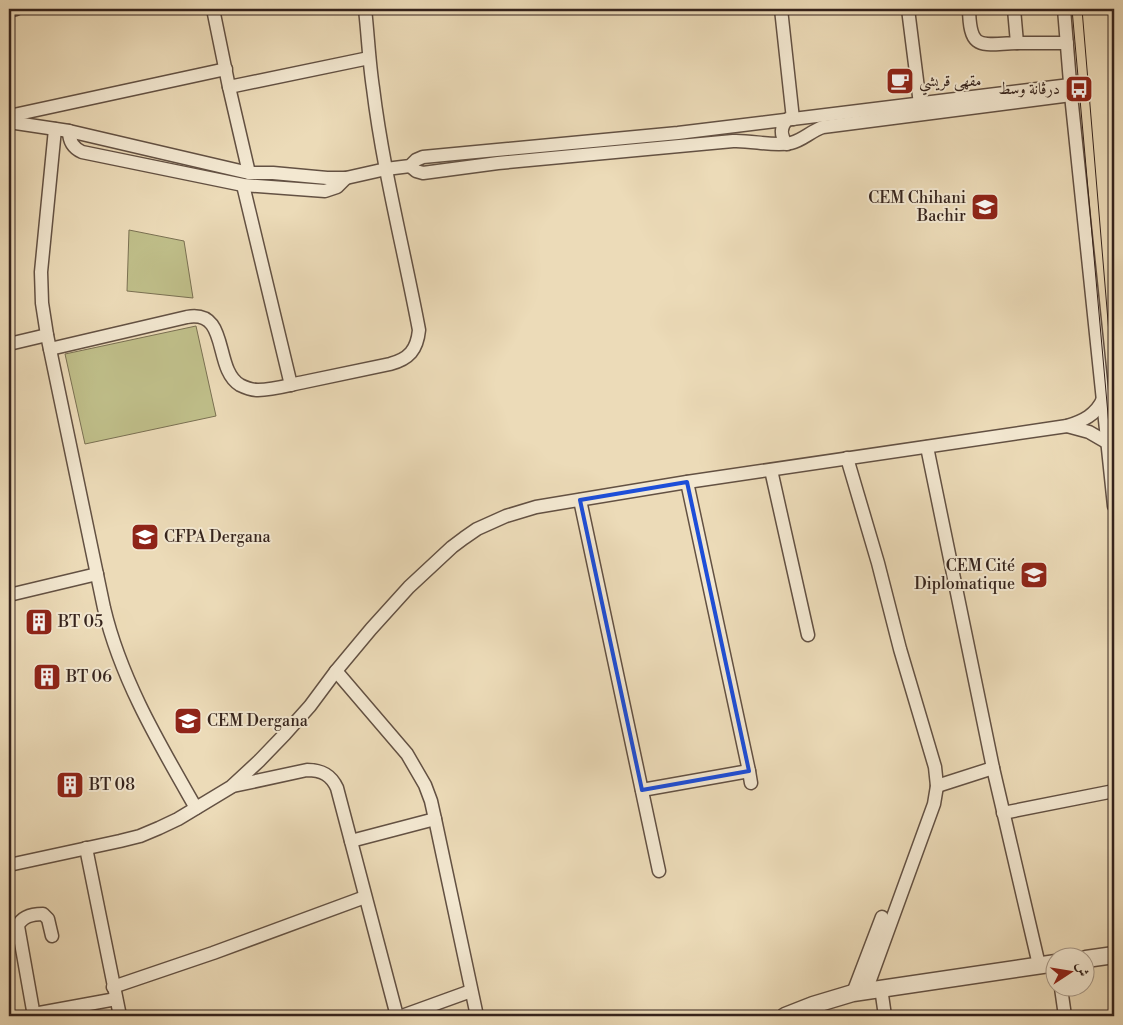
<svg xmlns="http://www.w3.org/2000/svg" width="1123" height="1025" font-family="'Libre Bodoni',Amiri,serif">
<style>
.green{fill:#bfbe89;stroke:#7a7052}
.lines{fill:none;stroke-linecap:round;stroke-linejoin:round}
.minor-casing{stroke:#635143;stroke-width:15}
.tertiary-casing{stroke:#635143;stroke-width:19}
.minor{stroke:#f3e8d1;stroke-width:12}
.tertiary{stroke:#f3e8d1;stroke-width:16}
.tram{stroke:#35231c;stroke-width:1}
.marked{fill:none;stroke:#1d4ed8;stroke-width:4;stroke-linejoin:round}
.labels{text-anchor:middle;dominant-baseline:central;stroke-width:4;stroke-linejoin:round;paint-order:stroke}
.poi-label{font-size:16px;fill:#35231c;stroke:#f3e8d1;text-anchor:start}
</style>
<rect width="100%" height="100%" fill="#ecdbb8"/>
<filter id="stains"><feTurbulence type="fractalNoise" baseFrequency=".004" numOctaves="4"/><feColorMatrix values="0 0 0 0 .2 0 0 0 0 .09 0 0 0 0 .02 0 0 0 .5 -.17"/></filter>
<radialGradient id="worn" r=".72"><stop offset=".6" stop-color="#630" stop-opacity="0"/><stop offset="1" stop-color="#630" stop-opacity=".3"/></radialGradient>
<!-- green -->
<g class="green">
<path d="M 129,230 L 184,241 L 193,298 L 127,291 Z"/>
<path d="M 196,326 L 216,416 L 85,444 L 65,354 Z"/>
</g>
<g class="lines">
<defs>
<g id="minor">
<path d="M 213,9 L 229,87 L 249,173"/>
<path d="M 781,9 L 793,119"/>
<path d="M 908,9 L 921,112"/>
<path d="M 969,9 C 970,52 981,44 1017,43 L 1014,9"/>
<path d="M 1064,9 L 1071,95 L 1114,506"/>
<path d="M 9,11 L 16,9"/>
<path d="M 1017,43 L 1067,43"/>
<path d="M 229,87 L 369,58"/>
<path d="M 9,116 L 226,69"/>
<path d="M 9,122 L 69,131 L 249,173 L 273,173 L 327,178 L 346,178 L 386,169 L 410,166 L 416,160 L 423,157 L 678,133 L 1070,85"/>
<path d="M 55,129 L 41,272 L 42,303 L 47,335 L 104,608 C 121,680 160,745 196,808"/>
<path d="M 69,131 C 69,141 73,148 82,152 L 243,185 L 325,191 L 337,187 L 346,178"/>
<path d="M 787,144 C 780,136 780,126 788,119"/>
<path d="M 410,166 L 416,171 L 423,173 L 498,163 L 733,141 C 752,140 773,147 791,143 C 803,140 811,131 823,127 L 1071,95"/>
<path d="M 243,185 L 291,385"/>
<path d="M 9,344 L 47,335"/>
<path d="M 50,349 L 187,317 C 230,309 213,369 240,385 C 246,388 252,390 258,390 C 273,390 289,385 304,382 C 332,376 361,370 390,364 C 409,359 417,350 419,330 C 404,250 383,170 373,88 C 369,62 368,35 365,9"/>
<path d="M 1067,426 L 1089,432 L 1108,443"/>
<path d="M 927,447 L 993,768 L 1039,965"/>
<path d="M 847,458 L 878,563 L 900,649 L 935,767 L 937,786 L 934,804 L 866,991"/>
<path d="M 771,470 L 808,635"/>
<path d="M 687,482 L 749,771 L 751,783"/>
<path d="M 580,500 L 659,871"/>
<path d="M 9,595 L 97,574"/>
<path d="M 336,671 L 407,754 L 425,785 L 431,801 L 435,819 L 477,1016"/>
<path d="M 233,786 L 307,770 C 322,770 331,775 337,788 L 397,1016"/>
<path d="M 937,786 L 993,768"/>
<path d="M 642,790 L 749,771"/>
<path d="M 1003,813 L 1114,791"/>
<path d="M 351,841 L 435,819"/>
<path d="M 86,848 L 120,1016"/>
<path d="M 9,865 L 120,841 L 140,836 L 159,828 L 178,819 L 231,787 L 259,761 L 285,734 L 310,706 L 336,671 L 371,629 L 409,587 L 452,547 L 464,538 L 477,529 L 506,516 L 536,507 L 687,482 L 1067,426 C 1083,421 1096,415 1103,399"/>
<path d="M 113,987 L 213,953 L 365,897"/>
<path d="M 881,988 L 885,1016"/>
<path d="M 1061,988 L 1065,1016"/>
<path d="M 853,993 L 882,917"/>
<path d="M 34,1014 L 116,999"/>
<path d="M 34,1016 L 18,926 C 22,916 33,914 43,914 L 48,919 L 52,936"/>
<path d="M 402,1016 L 471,991"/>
</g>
<g id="tertiary">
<path d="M 1086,959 L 1114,955"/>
<path d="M 785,1016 L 813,1005 L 853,993 L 1056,963"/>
</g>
</defs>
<!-- minor casing -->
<use href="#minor" class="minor-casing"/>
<!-- tertiary casing -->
<use href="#tertiary" class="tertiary-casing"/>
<!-- minor -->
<use href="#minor" class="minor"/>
<!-- tertiary -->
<use href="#tertiary" class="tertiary"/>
<!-- tram -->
<g class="tram">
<path d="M 1072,9 L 1114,482"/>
<path d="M 1082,9 L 1114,393"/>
</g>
</g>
<!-- marked area -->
<path class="marked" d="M 687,482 L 749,771 L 642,790 L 580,500 Z"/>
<!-- icons -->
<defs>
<symbol id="cafe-square" viewBox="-11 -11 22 22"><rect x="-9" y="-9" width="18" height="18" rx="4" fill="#8f2418" stroke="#f3e8d1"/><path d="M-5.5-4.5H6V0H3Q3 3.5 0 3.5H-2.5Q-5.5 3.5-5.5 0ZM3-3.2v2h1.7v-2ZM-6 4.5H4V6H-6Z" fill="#fff"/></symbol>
<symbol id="bus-square" viewBox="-11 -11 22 22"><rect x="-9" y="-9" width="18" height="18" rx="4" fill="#8f2418" stroke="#f3e8d1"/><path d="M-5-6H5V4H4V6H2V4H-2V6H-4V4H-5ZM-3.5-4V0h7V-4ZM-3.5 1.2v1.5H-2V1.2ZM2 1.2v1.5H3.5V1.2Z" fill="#fff"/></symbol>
<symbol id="school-square" viewBox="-11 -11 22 22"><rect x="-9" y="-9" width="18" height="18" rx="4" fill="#8f2418" stroke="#f3e8d1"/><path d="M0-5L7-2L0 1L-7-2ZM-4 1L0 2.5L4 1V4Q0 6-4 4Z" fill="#fff"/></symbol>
<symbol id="university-square" viewBox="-11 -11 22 22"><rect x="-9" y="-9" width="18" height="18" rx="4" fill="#8f2418" stroke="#f3e8d1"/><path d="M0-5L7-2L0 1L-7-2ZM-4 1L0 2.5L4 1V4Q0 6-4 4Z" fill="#fff"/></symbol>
<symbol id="building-square" viewBox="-11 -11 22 22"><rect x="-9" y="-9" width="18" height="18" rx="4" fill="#8f2418" stroke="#f3e8d1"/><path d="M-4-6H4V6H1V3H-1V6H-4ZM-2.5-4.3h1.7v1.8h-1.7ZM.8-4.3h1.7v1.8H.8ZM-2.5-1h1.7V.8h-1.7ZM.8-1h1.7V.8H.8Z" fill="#fff"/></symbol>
</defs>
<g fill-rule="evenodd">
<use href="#cafe-square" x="884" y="65" width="32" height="32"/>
<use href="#bus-square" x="1063" y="73" width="32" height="32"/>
<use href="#school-square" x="969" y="191" width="32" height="32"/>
<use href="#university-square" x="129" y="521" width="32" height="32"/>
<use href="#school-square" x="1018" y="559" width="32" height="32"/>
<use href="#building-square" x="23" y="606" width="32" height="32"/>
<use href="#building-square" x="31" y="661" width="32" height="32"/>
<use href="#school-square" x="172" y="705" width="32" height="32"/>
<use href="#building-square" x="54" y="769" width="32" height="32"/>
</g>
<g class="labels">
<!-- poi labels -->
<g class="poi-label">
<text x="919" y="81">مقهى قريشي</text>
<text x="1060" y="89" text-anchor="end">درڨانة وسط</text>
<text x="966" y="198" text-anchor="end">CEM Chihani<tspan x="966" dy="18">Bachir</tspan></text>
<text x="164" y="537">CFPA Dergana</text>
<text x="1015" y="566" text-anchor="end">CEM Cité<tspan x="1015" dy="18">Diplomatique</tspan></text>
<text x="58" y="622">BT 05</text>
<text x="66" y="677">BT 06</text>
<text x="207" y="721">CEM Dergana</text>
<text x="89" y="785">BT 08</text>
</g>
</g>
<!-- margin -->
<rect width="1123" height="1025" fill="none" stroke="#ecdbb8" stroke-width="30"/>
<rect x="10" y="10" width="1103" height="1005" fill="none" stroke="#35231c" stroke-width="2.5"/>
<rect x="15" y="15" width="1093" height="995" fill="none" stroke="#35231c"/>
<!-- north arrow -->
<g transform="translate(1070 972) rotate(78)"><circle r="24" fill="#f3e8d1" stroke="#a79989"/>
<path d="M0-4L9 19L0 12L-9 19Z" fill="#8f2418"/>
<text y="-8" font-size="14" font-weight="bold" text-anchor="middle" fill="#35231c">ش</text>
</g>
<rect width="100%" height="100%" filter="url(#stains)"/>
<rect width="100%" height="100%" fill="url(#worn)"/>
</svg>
